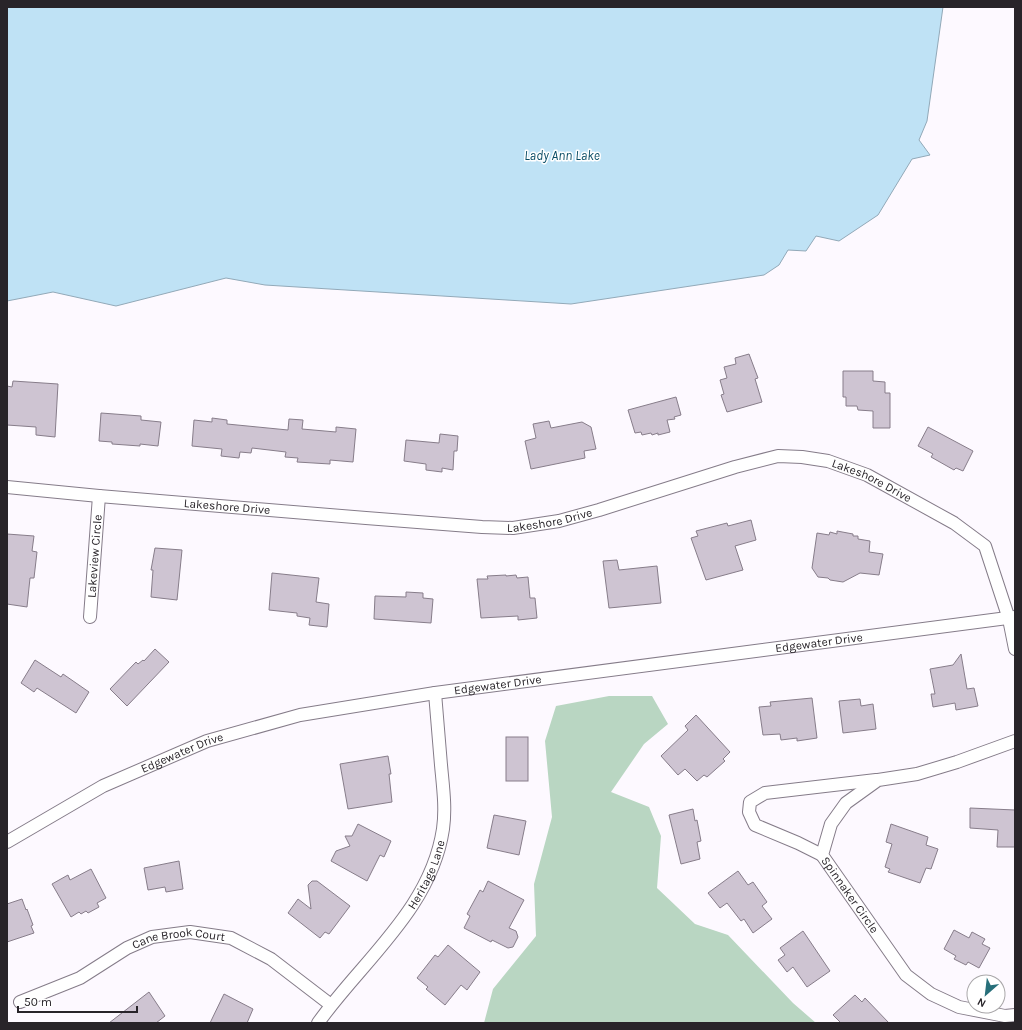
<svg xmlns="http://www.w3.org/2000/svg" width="1022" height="1030" font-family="Karla,sans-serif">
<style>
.green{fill:#b9d6c2}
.water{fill:#bfe2f5;stroke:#92a9b8}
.building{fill:#cec4d2;stroke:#877d8a}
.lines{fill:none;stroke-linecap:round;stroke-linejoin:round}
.street-casing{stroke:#857c89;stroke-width:14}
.street{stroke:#fff;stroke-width:12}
.labels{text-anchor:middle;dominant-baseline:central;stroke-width:3;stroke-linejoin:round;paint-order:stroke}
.street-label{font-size:12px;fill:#282429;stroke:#fff}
.water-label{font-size:13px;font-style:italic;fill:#094c65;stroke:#fff}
</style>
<rect width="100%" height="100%" fill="#fdf9ff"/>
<!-- green -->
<path class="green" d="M 609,696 L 652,696 L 668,724 L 644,744 L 611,792 L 649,807 L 661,836 L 657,888 L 695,924 L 728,935 L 793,1003 L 816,1023 L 484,1023 L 493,989 L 536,936 L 534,884 L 552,817 L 545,741 L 556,706 Z"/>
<!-- water -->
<path class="water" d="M 7,7 L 943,7 L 927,121 L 919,140 L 930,155 L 912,159 L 878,215 L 839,241 L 816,236 L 806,251 L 788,250 L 779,265 L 764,275 L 571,304 L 265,285 L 226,278 L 116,306 L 53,292 L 7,301 Z"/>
<!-- building -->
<g class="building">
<path d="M 749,354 L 758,378 L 755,379 L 762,402 L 727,412 L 721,395 L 724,394 L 720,380 L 727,378 L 724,367 L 736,364 L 735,358 Z"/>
<path d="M 843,371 L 873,371 L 873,381 L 885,382 L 885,393 L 890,393 L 890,428 L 873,428 L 873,411 L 858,410 L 857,406 L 846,406 L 846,397 L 843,397 Z"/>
<path d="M 13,381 L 58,384 L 55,437 L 36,435 L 36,427 L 7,425 L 7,386 L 12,387 Z"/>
<path d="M 676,397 L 681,415 L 674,417 L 675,419 L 667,420 L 670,432 L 658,435 L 658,433 L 652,435 L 651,433 L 642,435 L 641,432 L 635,433 L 628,410 Z"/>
<path d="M 101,413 L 141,416 L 141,420 L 161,422 L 158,446 L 140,444 L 140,446 L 112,444 L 112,442 L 99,441 Z"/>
<path d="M 212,418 L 227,420 L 227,424 L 288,430 L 289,419 L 303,420 L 302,429 L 336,432 L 336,427 L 356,429 L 353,462 L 330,460 L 330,464 L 297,462 L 298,458 L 285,457 L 286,452 L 252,448 L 251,453 L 240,452 L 239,458 L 221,456 L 222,449 L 192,446 L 194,420 L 212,422 Z"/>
<path d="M 549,421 L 551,428 L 582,422 L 591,427 L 596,449 L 584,451 L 585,458 L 531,469 L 525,441 L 536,438 L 533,424 Z"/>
<path d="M 928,427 L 973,451 L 963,471 L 956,468 L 954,470 L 931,457 L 933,454 L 918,446 Z"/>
<path d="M 440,434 L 458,436 L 457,451 L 454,451 L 453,470 L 442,468 L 442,472 L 426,470 L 426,464 L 404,461 L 406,440 L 439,443 Z"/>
<path d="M 751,520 L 756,540 L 735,546 L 743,570 L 706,580 L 691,538 L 698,536 L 696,531 L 727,523 L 728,526 Z"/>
<path d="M 837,531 L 853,534 L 853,536 L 858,536 L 858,539 L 870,541 L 869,552 L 883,554 L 879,575 L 860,573 L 843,582 L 830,580 L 828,578 L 818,577 L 812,568 L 817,533 L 829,535 L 830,532 L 837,534 Z"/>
<path d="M 7,534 L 34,536 L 32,551 L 37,552 L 34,578 L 30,578 L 27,607 L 7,604 Z"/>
<path d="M 155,548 L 182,550 L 177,600 L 151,597 L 153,570 L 151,570 Z"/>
<path d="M 617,560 L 619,570 L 657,566 L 661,603 L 609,608 L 603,561 Z"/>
<path d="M 272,573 L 319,578 L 316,602 L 329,604 L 327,627 L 309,625 L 310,618 L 297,616 L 297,613 L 269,610 Z"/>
<path d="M 506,575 L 506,576 L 516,575 L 517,578 L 528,577 L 530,598 L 535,598 L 537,618 L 518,620 L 518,616 L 481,618 L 477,579 L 488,579 L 487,576 Z"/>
<path d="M 406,592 L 423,593 L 423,598 L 433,599 L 431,623 L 374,619 L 375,596 L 406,597 Z"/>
<path d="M 155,649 L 169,662 L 127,706 L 110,689 L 136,662 L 138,664 L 143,660 L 144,661 Z"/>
<path d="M 961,654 L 967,689 L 974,688 L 978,706 L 956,710 L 955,703 L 933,707 L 931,694 L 935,694 L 930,669 L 953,665 Z"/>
<path d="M 35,660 L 61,677 L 63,674 L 89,692 L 76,713 L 37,688 L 34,692 L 21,683 Z"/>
<path d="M 812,698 L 817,738 L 797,741 L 797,738 L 781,740 L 780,734 L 763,735 L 759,707 L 771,706 L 770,702 Z"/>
<path d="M 860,699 L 861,706 L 873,704 L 876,729 L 843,733 L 839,701 Z"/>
<path d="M 696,715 L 730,752 L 723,759 L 725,761 L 707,777 L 704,775 L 697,781 L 685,769 L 678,775 L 661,756 L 688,730 L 685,726 Z"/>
<rect x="506" y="737" width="22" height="44"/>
<path d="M 388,756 L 391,774 L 389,774 L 392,802 L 348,809 L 340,764 Z"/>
<path d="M 970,808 L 1015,810 L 1015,847 L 997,847 L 998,830 L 970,828 Z"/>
<path d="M 693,809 L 695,821 L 697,820 L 701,841 L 697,842 L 700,859 L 681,864 L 669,815 Z"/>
<path d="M 494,815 L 526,821 L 519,855 L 487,848 Z"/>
<path d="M 358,824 L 391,841 L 384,857 L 380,855 L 367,881 L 331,861 L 336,851 L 350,846 L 345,836 L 352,836 Z"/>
<path d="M 891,824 L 928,837 L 926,845 L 938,849 L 931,869 L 926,868 L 920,883 L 888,872 L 890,869 L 885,867 L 892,844 L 886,842 Z"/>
<path d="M 179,861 L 183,889 L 166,892 L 165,887 L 148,890 L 144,868 Z"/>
<path d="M 91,869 L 106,898 L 97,903 L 99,907 L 88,913 L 86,911 L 81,914 L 79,912 L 71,917 L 52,884 L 68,875 L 70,880 Z"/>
<path d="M 738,871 L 748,885 L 753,882 L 767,902 L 762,906 L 772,919 L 753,933 L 744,919 L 741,921 L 727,903 L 720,908 L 708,893 Z"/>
<path d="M 312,881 L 317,881 L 350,906 L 329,934 L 325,932 L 320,938 L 288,913 L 298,899 L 311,909 L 308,885 Z"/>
<path d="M 488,881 L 524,900 L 509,928 L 516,931 L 518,937 L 513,947 L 508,948 L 492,940 L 491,942 L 464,928 L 470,916 L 467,914 L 480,890 L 483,892 Z"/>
<path d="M 22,899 L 26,910 L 27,909 L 33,925 L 31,926 L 34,933 L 7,942 L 7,904 Z"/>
<path d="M 954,930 L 969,938 L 972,932 L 985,939 L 982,944 L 990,948 L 979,968 L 968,962 L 966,965 L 954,959 L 956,956 L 944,949 Z"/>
<path d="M 803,931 L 830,971 L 807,987 L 793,967 L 787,972 L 778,960 L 785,955 L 780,948 Z"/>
<path d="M 448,945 L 480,972 L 467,990 L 461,985 L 445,1005 L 426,989 L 428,987 L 417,978 L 435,955 L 438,957 Z"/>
<path d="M 149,992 L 165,1016 L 156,1023 L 109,1023 Z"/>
<path d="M 224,994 L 253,1009 L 247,1023 L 210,1023 Z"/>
<path d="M 855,995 L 862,1002 L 865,998 L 889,1023 L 841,1023 L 833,1015 Z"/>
</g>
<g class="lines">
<defs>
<g id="street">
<path id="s1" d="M 7,487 L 99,496 L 366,518 L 482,527 L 513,528 L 559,521 L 599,510 L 735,467 L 778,456 L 802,457 L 828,461 L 867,475 L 954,523 L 985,546 L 1009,619 L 1015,649"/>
<path id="s2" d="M 90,617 L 99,496"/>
<path id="s3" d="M 1015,741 L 957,762 L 917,774 L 878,780 L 846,803 L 831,824 L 822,855 L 906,975 L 931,994 L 959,1007 L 1005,1016 L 1015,1015"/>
<path id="s4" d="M 7,842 L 103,786 L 207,741 L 300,715 L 435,693 L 1015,617"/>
<path d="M 822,855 L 798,843 L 755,825 L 749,812 L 750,802 L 765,793 L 876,780"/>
<path id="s5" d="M 20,1002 L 80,978 L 127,948 L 152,937 L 190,932 L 231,938 L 271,959 L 331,1005"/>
<path id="s6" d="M 318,1023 C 362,961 431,909 443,829 C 446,808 443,787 441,765 C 439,741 437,717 435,693"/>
</g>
</defs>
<!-- street casing -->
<use href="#street" class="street-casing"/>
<!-- street -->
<use href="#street" class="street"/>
</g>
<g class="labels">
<!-- street labels -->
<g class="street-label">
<text stroke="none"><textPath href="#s1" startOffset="881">Lakeshore Drive</textPath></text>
<text stroke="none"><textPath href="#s1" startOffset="221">Lakeshore Drive</textPath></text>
<text stroke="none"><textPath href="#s1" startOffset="545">Lakeshore Drive</textPath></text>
<text stroke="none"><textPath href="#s2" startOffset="61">Lakeview Circle</textPath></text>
<text stroke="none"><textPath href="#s4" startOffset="845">Edgewater Drive</textPath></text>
<text stroke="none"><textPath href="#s4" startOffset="521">Edgewater Drive</textPath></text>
<text stroke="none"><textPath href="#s4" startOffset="197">Edgewater Drive</textPath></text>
<text stroke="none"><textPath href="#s6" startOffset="185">Heritage Lane</textPath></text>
<text stroke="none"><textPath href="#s3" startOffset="289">Spinnaker Circle</textPath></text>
<text stroke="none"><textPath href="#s5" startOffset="174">Cane Brook Court</textPath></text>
</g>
<!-- water labels -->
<g class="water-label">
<text x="562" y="155">Lady Ann Lake</text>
</g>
</g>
<!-- border -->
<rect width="1022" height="1030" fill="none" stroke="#282429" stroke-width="16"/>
<!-- north arrow -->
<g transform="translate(986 994) rotate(208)"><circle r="19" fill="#ffffff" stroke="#a9a7a9"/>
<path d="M0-3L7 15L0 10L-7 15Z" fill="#276f7a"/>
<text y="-6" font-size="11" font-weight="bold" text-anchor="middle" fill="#282429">N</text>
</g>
<!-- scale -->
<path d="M18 1006v6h119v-6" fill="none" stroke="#282429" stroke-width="2"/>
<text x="24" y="1006" font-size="12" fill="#282429" stroke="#ffffff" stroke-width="3" paint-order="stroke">50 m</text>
</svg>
